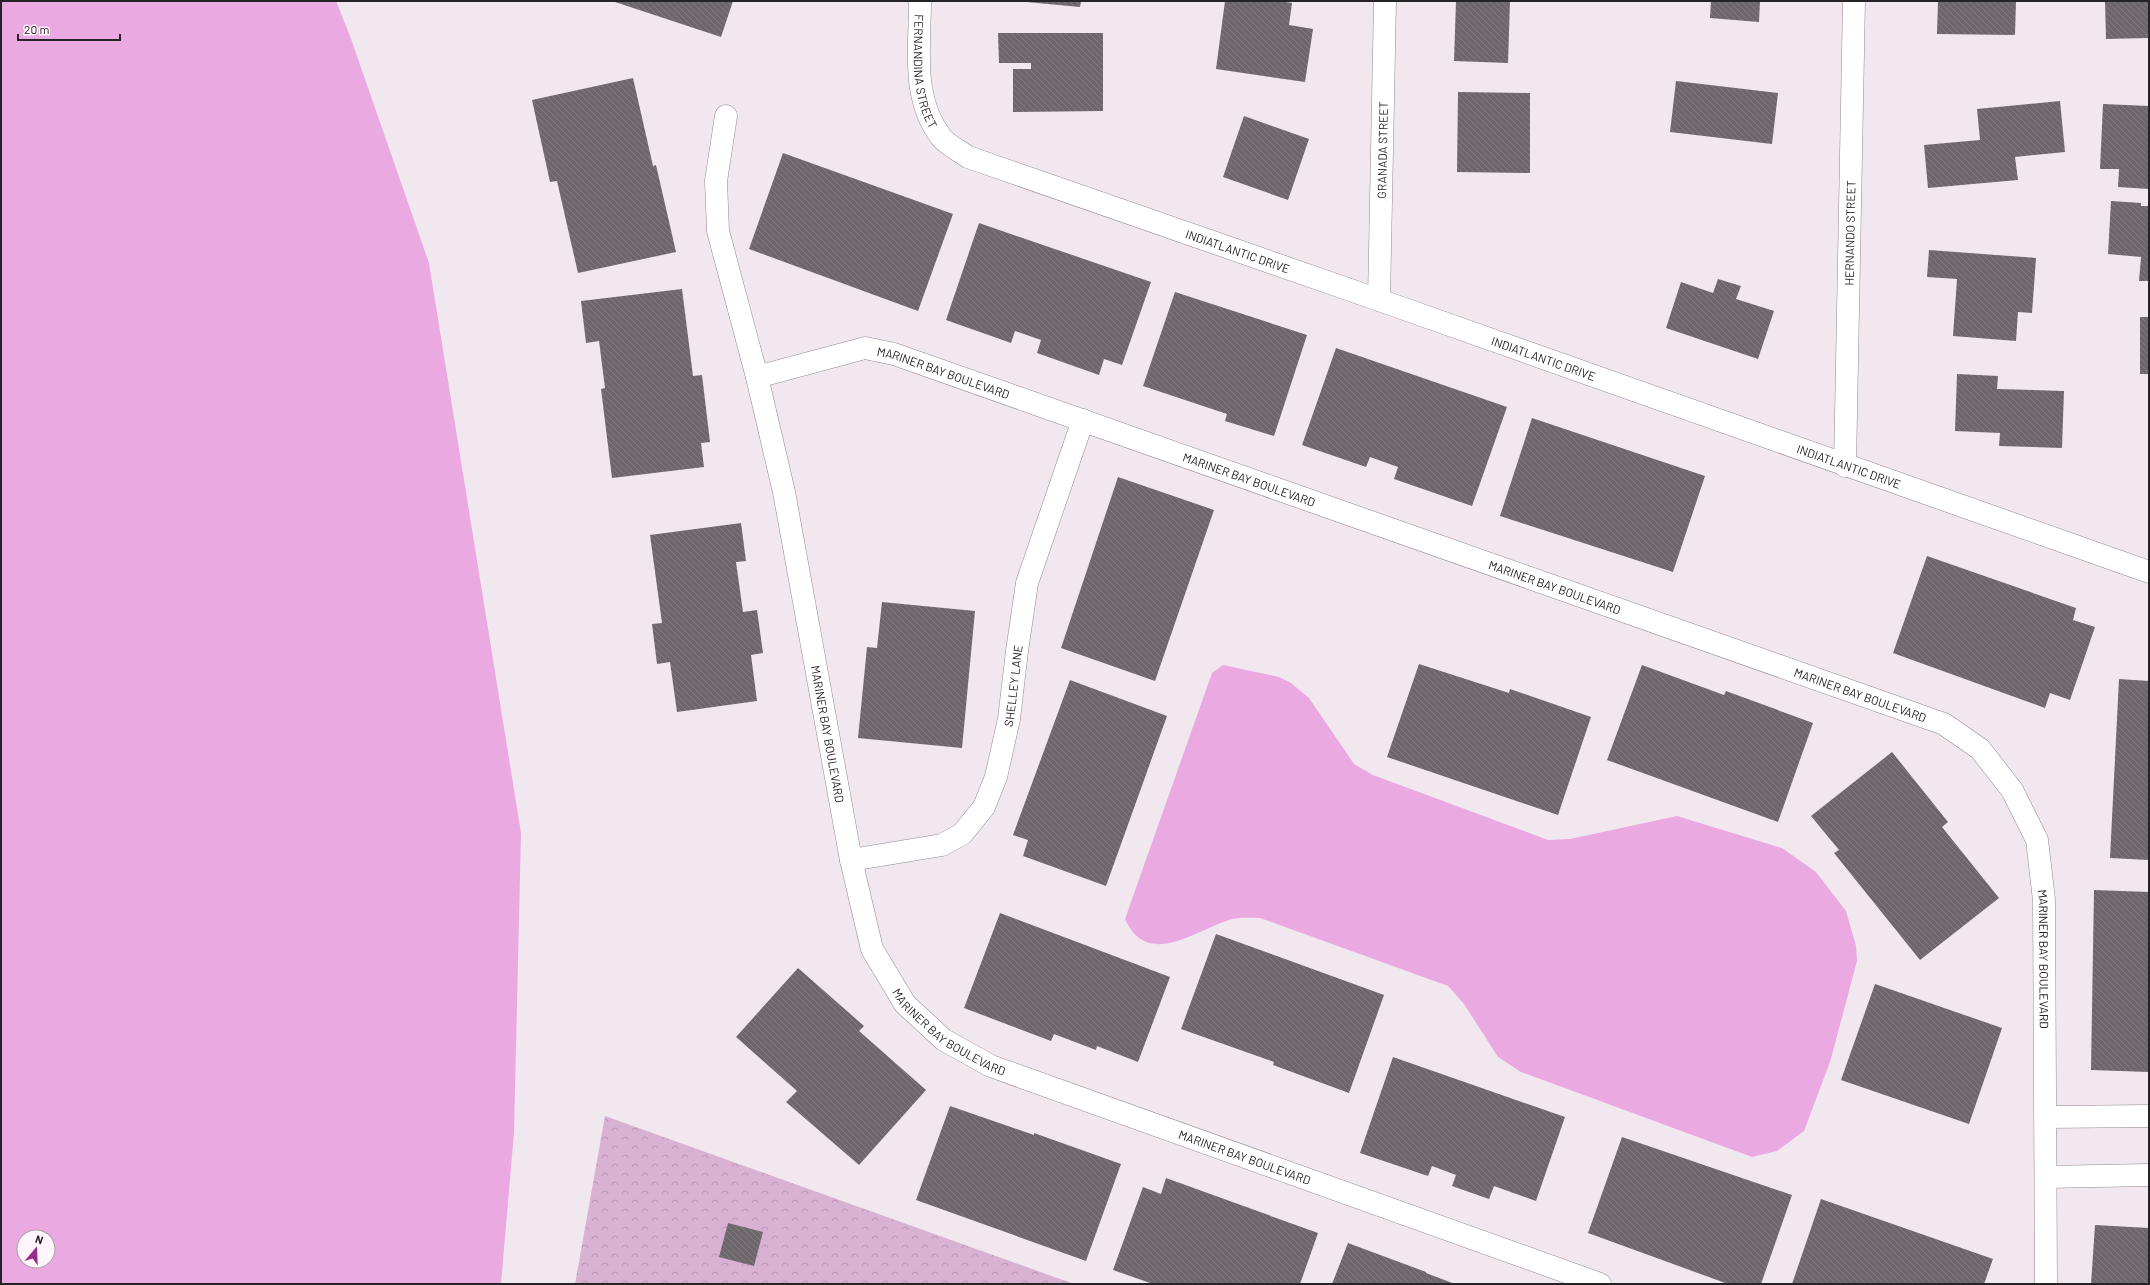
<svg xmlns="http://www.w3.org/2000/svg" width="2150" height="1285" font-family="Barlow,sans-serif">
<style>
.park{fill:url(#park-crowns)}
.water{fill:#eba9e2;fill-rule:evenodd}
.building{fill:url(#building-back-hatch)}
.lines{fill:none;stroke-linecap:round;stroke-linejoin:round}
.street-casing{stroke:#928991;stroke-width:23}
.street{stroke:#fff;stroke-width:22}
.labels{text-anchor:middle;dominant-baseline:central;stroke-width:4;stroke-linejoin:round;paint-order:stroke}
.street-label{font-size:12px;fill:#262326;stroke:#fef5fd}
</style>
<defs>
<pattern id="park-crowns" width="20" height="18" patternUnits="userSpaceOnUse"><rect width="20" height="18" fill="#d9b1d3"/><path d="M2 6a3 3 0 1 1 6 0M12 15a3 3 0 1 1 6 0" fill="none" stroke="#ba98b5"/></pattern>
<pattern id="building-back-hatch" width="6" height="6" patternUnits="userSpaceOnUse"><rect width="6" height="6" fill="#6e666d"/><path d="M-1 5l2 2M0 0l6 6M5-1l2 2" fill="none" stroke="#827c81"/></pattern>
</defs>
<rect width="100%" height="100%" fill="#f1e7ef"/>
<!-- park -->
<path class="park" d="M 605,1116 L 1074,1284 L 575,1284 Z"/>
<!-- water -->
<g class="water">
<path d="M 1,1 L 336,1 L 350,36 L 429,263 L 521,833 L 514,1132 L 501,1284 L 1,1284 ZM 24,1237 L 48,1237 L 48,1261 L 24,1261 Z"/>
<path d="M 1223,665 L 1279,677 L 1291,683 L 1309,698 L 1354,764 L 1373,775 L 1548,840 L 1570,839 L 1677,816 L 1782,848 L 1816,872 L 1846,911 L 1856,946 L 1857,961 L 1830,1062 L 1804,1131 L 1777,1151 L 1752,1157 L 1521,1072 L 1498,1057 L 1464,1004 L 1448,986 L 1260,918 C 1250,918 1238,917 1229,920 C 1194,931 1148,969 1125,919 L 1212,673 Z"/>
</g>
<!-- building -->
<g class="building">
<path d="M 612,1 L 733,1 L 721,37 Z"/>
<path d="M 1015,1 L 1081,1 L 1080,7 Z"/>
<path d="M 1225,1 L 1280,1 L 1292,3 L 1289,25 L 1313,29 L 1305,82 L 1216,69 Z"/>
<path d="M 1456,1 L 1510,1 L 1508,63 L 1454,61 Z"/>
<path d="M 1711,1 L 1760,1 L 1759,22 L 1710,18 Z"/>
<path d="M 1938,1 L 2016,1 L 2015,35 L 1937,34 Z"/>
<path d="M 2105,1 L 2149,1 L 2149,38 L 2106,39 Z"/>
<path d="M 998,33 L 1103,33 L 1103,111 L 1013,112 L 1013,69 L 1031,69 L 1031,63 L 999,63 Z"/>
<path d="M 633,78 L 653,166 L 656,165 L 676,252 L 578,273 L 557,181 L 550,182 L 532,100 Z"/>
<path d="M 1676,81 L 1778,93 L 1772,144 L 1670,132 Z"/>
<path d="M 1458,92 L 1530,93 L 1530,173 L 1457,172 Z"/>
<path d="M 2060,101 L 2065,152 L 2015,157 L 2018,180 L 1928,188 L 1924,145 L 1980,140 L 1977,109 Z"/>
<path d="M 2103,104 L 2149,106 L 2149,189 L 2118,187 L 2119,169 L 2100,169 Z"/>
<path d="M 1244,116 L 1309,139 L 1288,200 L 1223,177 Z"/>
<path d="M 783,153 L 953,214 L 918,311 L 749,249 Z"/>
<path d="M 2111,201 L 2141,203 L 2141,206 L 2149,206 L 2149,281 L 2139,281 L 2141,257 L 2108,254 Z"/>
<path d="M 979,223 L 1151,282 L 1122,365 L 1104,359 L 1099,375 L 1037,353 L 1041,340 L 1015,331 L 1011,343 L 946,320 Z"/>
<path d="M 1929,250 L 2036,258 L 2032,313 L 2018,312 L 2016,341 L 1953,336 L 1957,279 L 1927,277 Z"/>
<path d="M 1718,279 L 1741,286 L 1736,299 L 1774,311 L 1758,359 L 1666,328 L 1681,282 L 1713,293 Z"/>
<path d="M 682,289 L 693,376 L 702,375 L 710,442 L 701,443 L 704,467 L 612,478 L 601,389 L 605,388 L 599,341 L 586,343 L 581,301 Z"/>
<path d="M 1175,292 L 1307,335 L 1274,436 L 1225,421 L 1227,414 L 1143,386 Z"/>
<rect x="2140" y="317" width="9" height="57"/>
<path d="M 1336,348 L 1507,407 L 1472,506 L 1394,479 L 1398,467 L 1370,457 L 1366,467 L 1302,445 Z"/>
<path d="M 1957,374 L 1998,376 L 1997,389 L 2064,391 L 2062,448 L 1999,446 L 2000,433 L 1955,431 Z"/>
<path d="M 1532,418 L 1705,476 L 1673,572 L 1500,516 Z"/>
<path d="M 1118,477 L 1214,510 L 1155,681 L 1061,648 Z"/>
<path d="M 741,523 L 746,561 L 736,562 L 743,612 L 757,610 L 763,653 L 751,655 L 757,701 L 677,712 L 670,662 L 657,664 L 652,624 L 662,623 L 650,535 Z"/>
<path d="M 1927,556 L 2076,608 L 2073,620 L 2095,627 L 2070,700 L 2050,693 L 2045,708 L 1893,653 Z"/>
<path d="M 882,602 L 975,611 L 962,748 L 858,738 L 867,647 L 877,648 Z"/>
<path d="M 1419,664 L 1509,693 L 1510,689 L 1591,717 L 1558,815 L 1387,757 Z"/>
<path d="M 1642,665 L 1724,695 L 1726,691 L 1813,723 L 1778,822 L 1607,760 Z"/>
<path d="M 2119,679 L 2149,681 L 2149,860 L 2110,858 Z"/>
<path d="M 1070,680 L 1167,716 L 1106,886 L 1023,856 L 1028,840 L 1013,835 Z"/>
<path d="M 1892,752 L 1948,822 L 1942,827 L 1999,898 L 1920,960 L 1834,853 L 1839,850 L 1811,816 Z"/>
<path d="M 2094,890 L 2149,892 L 2149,1072 L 2091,1070 Z"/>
<path d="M 1000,913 L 1170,977 L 1138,1062 L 1097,1046 L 1096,1050 L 1054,1034 L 1051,1041 L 964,1008 Z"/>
<path d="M 1216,934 L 1384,995 L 1349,1093 L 1273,1065 L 1274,1062 L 1181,1029 Z"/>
<path d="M 798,968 L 864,1026 L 859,1031 L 926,1090 L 859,1165 L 786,1102 L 797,1091 L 736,1037 Z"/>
<path d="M 1875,984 L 2002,1028 L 1969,1124 L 1841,1080 Z"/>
<path d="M 1393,1057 L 1565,1117 L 1536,1201 L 1494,1186 L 1489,1199 L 1452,1186 L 1456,1175 L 1432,1166 L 1428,1176 L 1360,1153 Z"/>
<path d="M 950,1106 L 1034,1135 L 1034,1133 L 1121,1164 L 1086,1261 L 916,1200 Z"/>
<path d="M 1622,1137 L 1792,1195 L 1761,1284 L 1728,1284 L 1588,1233 Z"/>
<path d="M 1166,1178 L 1318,1233 L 1300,1284 L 1153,1284 L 1113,1270 L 1143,1187 L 1161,1194 Z"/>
<path d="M 1821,1199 L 1993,1259 L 1984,1284 L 1792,1284 Z"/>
<path d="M 728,1223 L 763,1232 L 754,1266 L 719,1257 Z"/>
<path d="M 2095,1225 L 2149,1228 L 2149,1284 L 2091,1284 Z"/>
<path d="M 1348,1243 L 1426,1272 L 1426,1273 L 1455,1284 L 1332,1284 Z"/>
</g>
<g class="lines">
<defs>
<g id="street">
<path id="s1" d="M 920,1 C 920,47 911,98 941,137 C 947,145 960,151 968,157 L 1379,300 L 2149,572"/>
<path id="s2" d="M 726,116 L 716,181 L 718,231 L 757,377 L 784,492 L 851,860 L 872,949 L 905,1004 L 944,1040 L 991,1066 L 1600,1284"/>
<path id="s3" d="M 1379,300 L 1385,1"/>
<path id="s4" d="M 757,377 L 865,348 L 894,354 L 1944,724 L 1980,749 L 2012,790 L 2037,840 L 2044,900 L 2046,1284"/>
<path id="s5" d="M 1845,466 L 1854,1"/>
<path id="s6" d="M 851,860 L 942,845 L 962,834 L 984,807 L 996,777 L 1009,719 L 1017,651 L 1027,583 L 1083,420"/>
<path d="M 2047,1117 L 2149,1116"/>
<path d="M 2046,1177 L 2149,1175"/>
</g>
</defs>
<!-- street casing -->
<use href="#street" class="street-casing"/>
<!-- street -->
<use href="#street" class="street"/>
</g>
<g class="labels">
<!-- street labels -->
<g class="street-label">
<text stroke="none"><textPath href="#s1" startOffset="71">FERNANDINA STREET</textPath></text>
<text stroke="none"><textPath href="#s3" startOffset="150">GRANADA STREET</textPath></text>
<text stroke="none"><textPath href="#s5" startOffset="233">HERNANDO STREET</textPath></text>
<text stroke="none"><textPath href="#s1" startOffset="460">INDIATLANTIC DRIVE</textPath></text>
<text stroke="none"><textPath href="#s1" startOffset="784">INDIATLANTIC DRIVE</textPath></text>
<text stroke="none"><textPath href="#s4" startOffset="194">MARINER BAY BOULEVARD</textPath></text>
<text stroke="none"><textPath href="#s1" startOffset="1108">INDIATLANTIC DRIVE</textPath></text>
<text stroke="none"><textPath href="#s4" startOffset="518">MARINER BAY BOULEVARD</textPath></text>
<text stroke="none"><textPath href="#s4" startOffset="842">MARINER BAY BOULEVARD</textPath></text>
<text stroke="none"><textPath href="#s6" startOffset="275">SHELLEY LANE</textPath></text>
<text stroke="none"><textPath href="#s4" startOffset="1166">MARINER BAY BOULEVARD</textPath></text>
<text stroke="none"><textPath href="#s2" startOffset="631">MARINER BAY BOULEVARD</textPath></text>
<text stroke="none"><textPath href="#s4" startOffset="1526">MARINER BAY BOULEVARD</textPath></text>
<text stroke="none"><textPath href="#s2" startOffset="967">MARINER BAY BOULEVARD</textPath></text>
<text stroke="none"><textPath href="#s2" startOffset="1291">MARINER BAY BOULEVARD</textPath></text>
</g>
</g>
<!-- border -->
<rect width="2150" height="1285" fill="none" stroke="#262326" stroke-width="4"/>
<!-- north arrow -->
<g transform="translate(36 1249) rotate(19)"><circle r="19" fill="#fef5fd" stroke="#a8a1a7"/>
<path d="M0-3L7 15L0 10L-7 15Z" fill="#962b8e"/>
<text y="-6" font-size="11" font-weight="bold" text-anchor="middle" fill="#262326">N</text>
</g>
<!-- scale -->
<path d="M18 34v6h102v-6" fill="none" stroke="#262326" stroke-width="2"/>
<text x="24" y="34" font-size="12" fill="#262326" stroke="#fef5fd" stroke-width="3" paint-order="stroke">20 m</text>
</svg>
